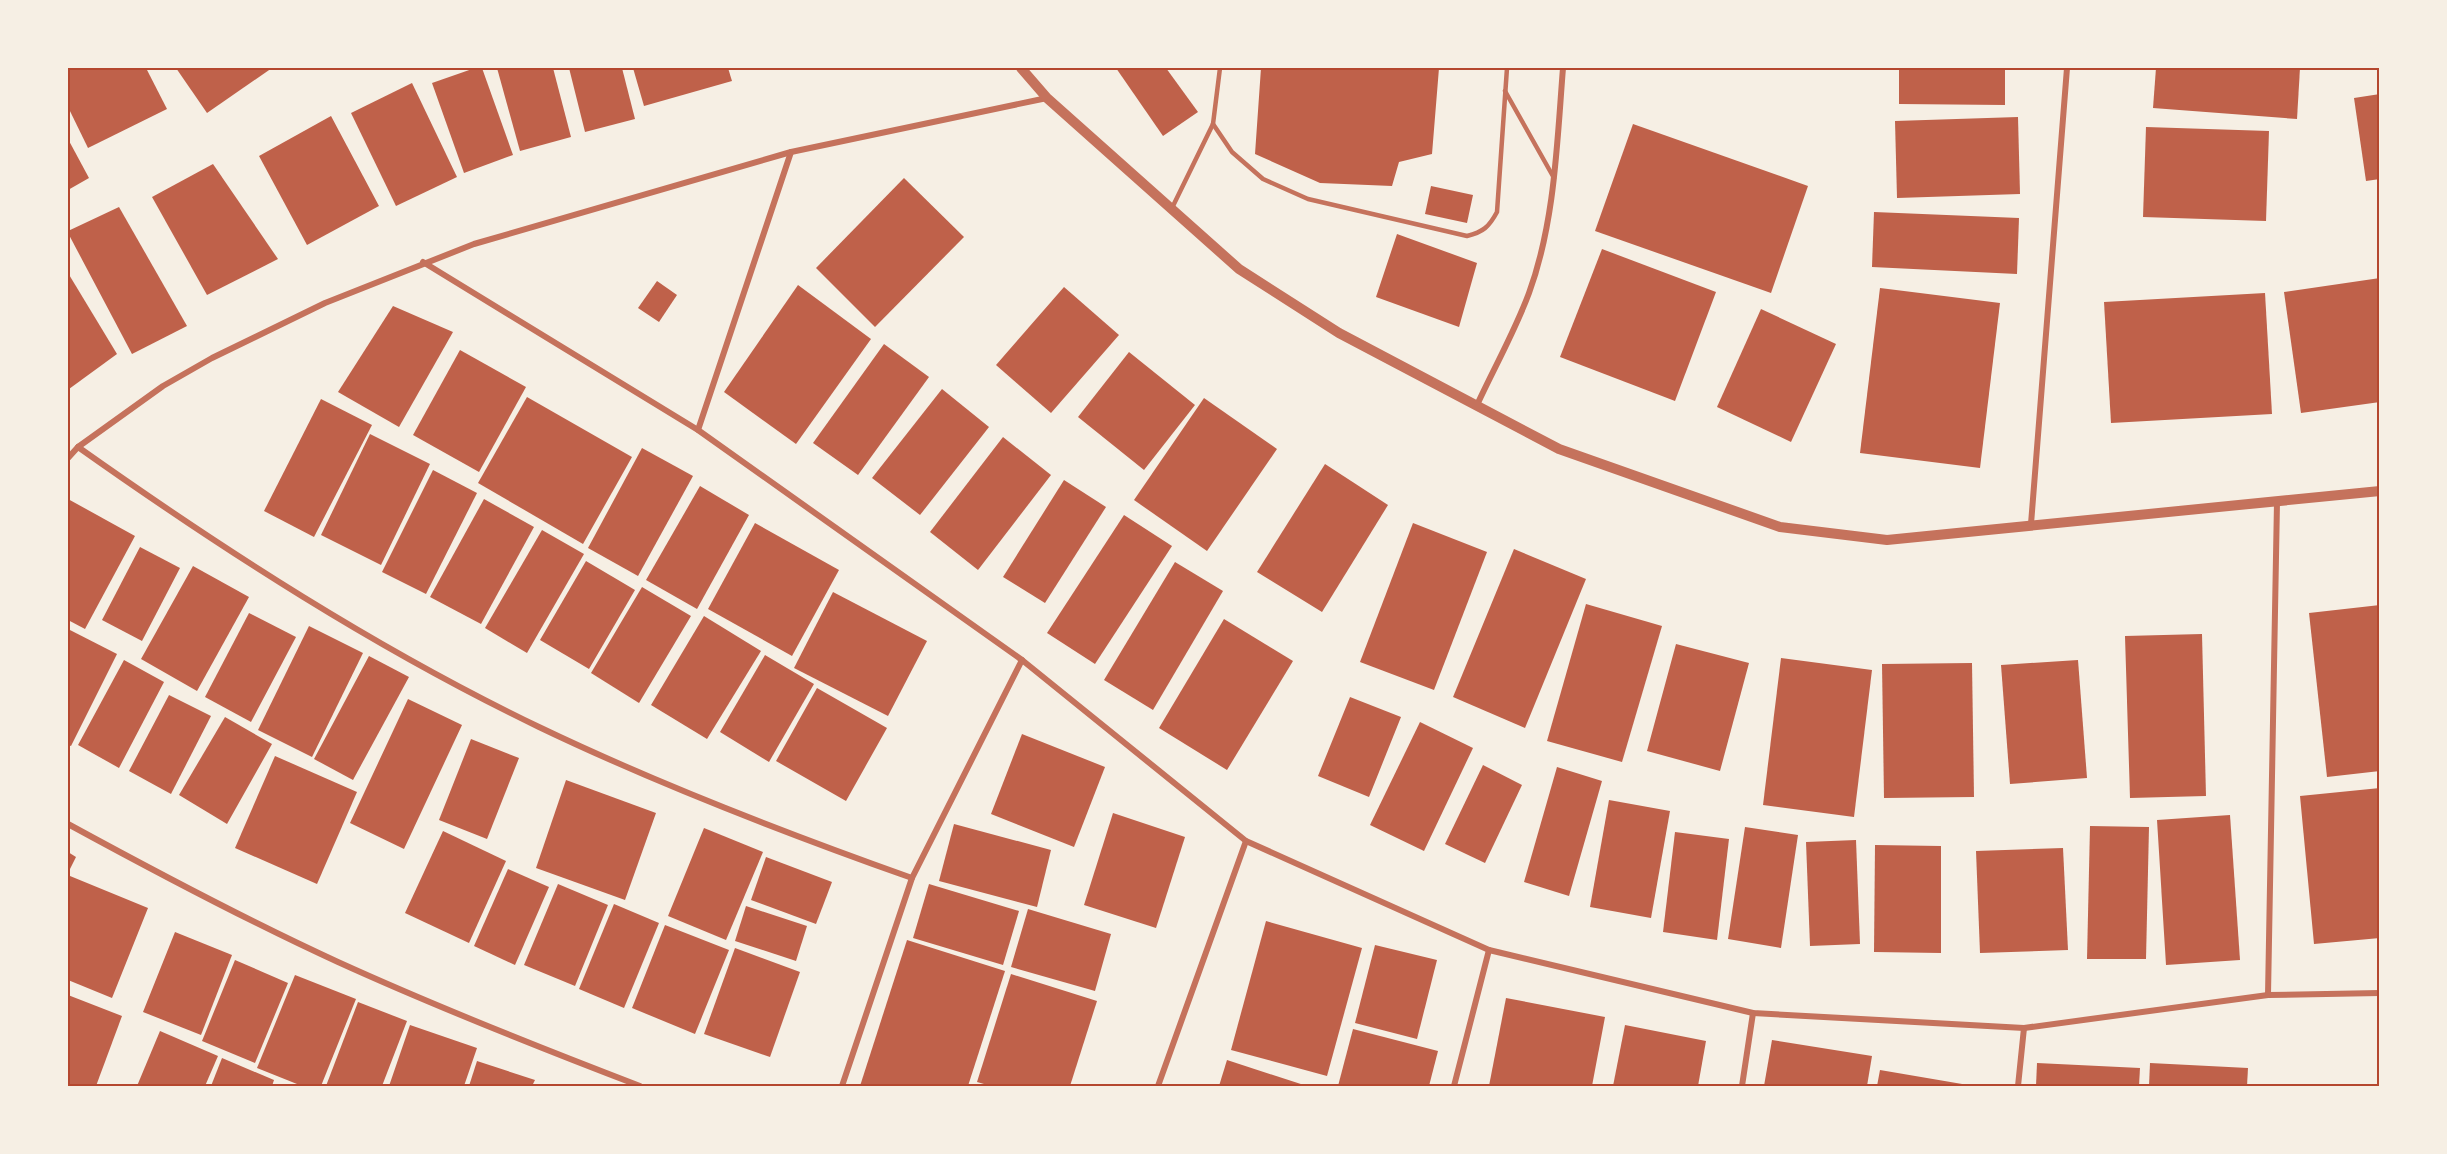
<svg xmlns="http://www.w3.org/2000/svg" width="2447" height="1154" font-family="Quicksand,sans-serif">
<style>
.building{fill:#bf614a}
.lines{fill:none;stroke-linecap:round;stroke-linejoin:round}
.service{stroke:#c5725c;stroke-width:4.5}
.minor{stroke:#c5725c;stroke-width:6}
.tertiary{stroke:#c5725c;stroke-width:10}
.neatline{fill:none;stroke:#b5482f;stroke-width:2}
</style>
<rect width="100%" height="100%" fill="#f6efe4"/>
<!-- building -->
<g class="building">
<path d="M 68,68 L 146,68 L 167,109 L 88,148 L 68,107 Z"/>
<path d="M 176,68 L 272,68 L 207,113 Z"/>
<path d="M 475,68 L 482,68 L 513,155 L 464,173 L 432,83 Z"/>
<path d="M 497,68 L 553,68 L 571,137 L 520,151 Z"/>
<path d="M 569,68 L 622,68 L 635,119 L 585,132 Z"/>
<path d="M 633,68 L 728,68 L 732,81 L 644,106 Z"/>
<path d="M 1116,68 L 1166,68 L 1198,112 L 1163,136 Z"/>
<path d="M 1261,68 L 1439,68 L 1432,154 L 1399,162 L 1392,186 L 1320,183 L 1255,154 Z"/>
<path d="M 1899,68 L 2005,68 L 2005,105 L 1899,104 Z"/>
<path d="M 2156,68 L 2300,68 L 2297,119 L 2153,108 Z"/>
<path d="M 412,83 L 457,177 L 396,206 L 351,113 Z"/>
<path d="M 2380,94 L 2380,179 L 2366,181 L 2354,98 Z"/>
<path d="M 331,116 L 379,206 L 307,245 L 259,156 Z"/>
<path d="M 2018,117 L 2020,194 L 1897,198 L 1895,121 Z"/>
<path d="M 1633,124 L 1808,186 L 1771,293 L 1595,231 Z"/>
<path d="M 2146,127 L 2269,131 L 2266,221 L 2143,217 Z"/>
<path d="M 68,139 L 89,178 L 68,190 Z"/>
<path d="M 213,164 L 278,259 L 207,295 L 152,197 Z"/>
<path d="M 904,178 L 964,237 L 875,327 L 816,268 Z"/>
<path d="M 1431,186 L 1473,195 L 1467,223 L 1425,214 Z"/>
<path d="M 119,207 L 187,326 L 132,354 L 68,233 L 68,231 Z"/>
<path d="M 1874,212 L 2019,218 L 2017,274 L 1872,267 Z"/>
<path d="M 1397,234 L 1477,263 L 1459,327 L 1376,297 Z"/>
<path d="M 1602,249 L 1716,292 L 1675,401 L 1560,357 Z"/>
<path d="M 68,273 L 117,354 L 69,389 L 68,387 Z"/>
<path d="M 2380,278 L 2380,402 L 2301,413 L 2284,292 Z"/>
<path d="M 657,281 L 677,295 L 659,322 L 638,308 Z"/>
<path d="M 798,285 L 871,339 L 796,444 L 724,392 Z"/>
<path d="M 1064,287 L 1119,335 L 1051,413 L 996,365 Z"/>
<path d="M 1880,288 L 2000,303 L 1980,468 L 1860,453 Z"/>
<path d="M 2265,293 L 2272,414 L 2111,423 L 2104,302 Z"/>
<path d="M 393,306 L 453,332 L 399,427 L 338,392 Z"/>
<path d="M 1761,309 L 1836,344 L 1791,442 L 1717,407 Z"/>
<path d="M 884,344 L 929,377 L 858,475 L 813,443 Z"/>
<path d="M 460,350 L 526,387 L 479,472 L 413,435 Z"/>
<path d="M 1129,352 L 1195,405 L 1144,470 L 1078,417 Z"/>
<path d="M 942,389 L 989,427 L 920,515 L 872,478 Z"/>
<path d="M 527,397 L 632,457 L 583,544 L 478,483 Z"/>
<path d="M 1204,398 L 1277,449 L 1207,551 L 1134,500 Z"/>
<path d="M 321,399 L 372,425 L 314,537 L 264,511 Z"/>
<path d="M 370,434 L 430,464 L 381,565 L 321,535 Z"/>
<path d="M 1003,437 L 1051,475 L 978,570 L 930,532 Z"/>
<path d="M 642,448 L 693,476 L 638,576 L 588,548 Z"/>
<path d="M 1325,464 L 1388,505 L 1322,612 L 1257,572 Z"/>
<path d="M 433,470 L 477,493 L 426,594 L 382,572 Z"/>
<path d="M 1064,480 L 1106,507 L 1045,603 L 1003,577 Z"/>
<path d="M 700,486 L 749,515 L 697,609 L 646,580 Z"/>
<path d="M 68,499 L 135,536 L 85,629 L 68,620 Z"/>
<path d="M 484,499 L 534,527 L 481,624 L 430,597 Z"/>
<path d="M 1124,515 L 1172,546 L 1095,664 L 1047,633 Z"/>
<path d="M 755,523 L 839,570 L 792,656 L 708,609 Z"/>
<path d="M 1413,523 L 1487,552 L 1434,690 L 1360,662 Z"/>
<path d="M 542,530 L 584,554 L 527,653 L 485,628 Z"/>
<path d="M 140,547 L 180,568 L 142,641 L 102,620 Z"/>
<path d="M 1514,549 L 1586,579 L 1525,728 L 1453,697 Z"/>
<path d="M 586,561 L 635,590 L 589,669 L 540,640 Z"/>
<path d="M 1175,562 L 1223,591 L 1153,710 L 1104,680 Z"/>
<path d="M 193,566 L 249,597 L 197,691 L 141,659 Z"/>
<path d="M 642,587 L 691,616 L 639,703 L 591,673 Z"/>
<path d="M 833,592 L 927,641 L 888,716 L 794,668 Z"/>
<path d="M 1586,604 L 1662,626 L 1622,762 L 1547,741 Z"/>
<path d="M 2380,605 L 2380,771 L 2327,777 L 2309,613 Z"/>
<path d="M 249,613 L 296,637 L 251,722 L 205,697 Z"/>
<path d="M 704,616 L 761,651 L 707,739 L 651,705 Z"/>
<path d="M 1224,619 L 1293,661 L 1227,770 L 1159,728 Z"/>
<path d="M 309,626 L 363,653 L 312,757 L 258,730 Z"/>
<path d="M 68,629 L 117,654 L 71,746 L 68,745 Z"/>
<path d="M 2202,634 L 2206,796 L 2130,798 L 2125,636 Z"/>
<path d="M 1676,644 L 1749,663 L 1720,771 L 1647,751 Z"/>
<path d="M 765,655 L 814,684 L 769,762 L 720,732 Z"/>
<path d="M 369,656 L 409,677 L 353,780 L 314,759 Z"/>
<path d="M 1781,658 L 1872,670 L 1854,817 L 1763,805 Z"/>
<path d="M 124,660 L 164,682 L 119,768 L 78,745 Z"/>
<path d="M 2078,660 L 2087,778 L 2010,784 L 2001,665 Z"/>
<path d="M 1972,663 L 1974,797 L 1884,798 L 1882,664 Z"/>
<path d="M 817,688 L 887,728 L 846,801 L 776,761 Z"/>
<path d="M 169,695 L 211,716 L 171,794 L 129,771 Z"/>
<path d="M 1350,697 L 1401,717 L 1369,797 L 1318,776 Z"/>
<path d="M 408,699 L 462,725 L 404,849 L 350,823 Z"/>
<path d="M 225,717 L 272,744 L 227,824 L 179,795 Z"/>
<path d="M 1420,722 L 1473,748 L 1424,851 L 1370,825 Z"/>
<path d="M 1022,734 L 1105,767 L 1074,847 L 991,814 Z"/>
<path d="M 471,739 L 519,758 L 487,839 L 439,820 Z"/>
<path d="M 275,756 L 357,792 L 317,884 L 235,848 Z"/>
<path d="M 1483,765 L 1522,785 L 1485,863 L 1445,844 Z"/>
<path d="M 1557,767 L 1602,781 L 1569,896 L 1524,882 Z"/>
<path d="M 566,780 L 656,813 L 625,900 L 536,868 Z"/>
<path d="M 2380,788 L 2380,938 L 2314,944 L 2300,796 Z"/>
<path d="M 1609,800 L 1670,811 L 1651,918 L 1590,907 Z"/>
<path d="M 1113,813 L 1185,837 L 1156,928 L 1084,905 Z"/>
<path d="M 2230,815 L 2240,960 L 2166,965 L 2157,820 Z"/>
<path d="M 954,824 L 1051,850 L 1037,907 L 939,881 Z"/>
<path d="M 2090,826 L 2149,827 L 2146,959 L 2087,959 Z"/>
<path d="M 1745,827 L 1798,835 L 1781,948 L 1728,939 Z"/>
<path d="M 704,828 L 763,852 L 726,940 L 668,916 Z"/>
<path d="M 443,831 L 506,861 L 469,943 L 405,913 Z"/>
<path d="M 1675,832 L 1729,839 L 1717,940 L 1663,932 Z"/>
<path d="M 1856,840 L 1860,944 L 1810,946 L 1806,842 Z"/>
<path d="M 1875,845 L 1941,846 L 1941,953 L 1874,952 Z"/>
<path d="M 2063,848 L 2068,950 L 1980,953 L 1976,851 Z"/>
<path d="M 68,852 L 76,857 L 68,873 Z"/>
<path d="M 766,857 L 832,882 L 816,924 L 751,900 Z"/>
<path d="M 508,869 L 549,887 L 515,965 L 474,946 Z"/>
<path d="M 70,876 L 148,908 L 112,998 L 68,980 L 68,883 Z"/>
<path d="M 558,884 L 608,905 L 575,986 L 524,965 Z"/>
<path d="M 929,884 L 1019,911 L 1003,965 L 913,938 Z"/>
<path d="M 614,904 L 659,923 L 624,1008 L 579,989 Z"/>
<path d="M 746,906 L 807,926 L 796,961 L 735,941 Z"/>
<path d="M 1028,909 L 1111,934 L 1095,991 L 1011,967 Z"/>
<path d="M 1266,921 L 1362,948 L 1327,1076 L 1231,1050 Z"/>
<path d="M 665,925 L 729,950 L 695,1034 L 632,1008 Z"/>
<path d="M 175,932 L 232,955 L 201,1035 L 143,1012 Z"/>
<path d="M 907,940 L 1005,971 L 968,1086 L 860,1086 Z"/>
<path d="M 1375,945 L 1437,960 L 1417,1039 L 1355,1023 Z"/>
<path d="M 735,948 L 800,972 L 770,1057 L 704,1034 Z"/>
<path d="M 235,960 L 288,983 L 255,1063 L 202,1041 Z"/>
<path d="M 1011,974 L 1097,1001 L 1070,1086 L 991,1086 L 977,1082 Z"/>
<path d="M 295,975 L 356,999 L 321,1086 L 302,1086 L 257,1068 Z"/>
<path d="M 68,995 L 122,1016 L 96,1086 L 68,1086 Z"/>
<path d="M 1506,998 L 1605,1017 L 1592,1086 L 1489,1086 Z"/>
<path d="M 358,1002 L 407,1021 L 382,1086 L 326,1086 Z"/>
<path d="M 410,1025 L 477,1048 L 464,1086 L 389,1086 Z"/>
<path d="M 1625,1025 L 1706,1041 L 1698,1086 L 1613,1086 Z"/>
<path d="M 1353,1029 L 1438,1051 L 1429,1086 L 1338,1086 Z"/>
<path d="M 160,1031 L 218,1056 L 205,1086 L 137,1086 Z"/>
<path d="M 1772,1040 L 1872,1056 L 1867,1086 L 1764,1086 Z"/>
<path d="M 222,1058 L 274,1080 L 272,1086 L 211,1086 Z"/>
<path d="M 1227,1060 L 1307,1086 L 1219,1086 Z"/>
<path d="M 477,1061 L 535,1080 L 532,1086 L 469,1086 Z"/>
<path d="M 2037,1063 L 2140,1068 L 2139,1086 L 2036,1086 Z"/>
<path d="M 2150,1063 L 2248,1068 L 2247,1086 L 2149,1086 Z"/>
<path d="M 1880,1070 L 1968,1085 L 1967,1086 L 1877,1086 Z"/>
</g>
<g class="lines">
<!-- service -->
<g class="service">
<path d="M 1505,91 L 1554,178"/>
<path d="M 1213,124 L 1232,152 L 1263,179 L 1308,199 L 1467,236 C 1483,232 1489,227 1497,212 L 1507,68"/>
<path d="M 1172,208 L 1213,124 L 1220,68"/>
</g>
<!-- minor -->
<g class="minor">
<path d="M 423,262 L 698,430 L 1022,660 L 1246,841 L 1489,950 L 1753,1013 L 2024,1028 L 2268,995 L 2380,993"/>
<path d="M 1477,405 C 1494,368 1515,331 1529,293 C 1555,222 1557,142 1563,68"/>
<path d="M 698,430 L 791,152"/>
<path d="M 78,447 C 225,551 377,649 539,727 C 660,785 785,833 912,878"/>
<path d="M 68,458 L 78,447 L 163,386 L 212,358 L 325,303 L 474,244 L 791,152 L 1047,98"/>
<path d="M 2031,524 L 2067,68"/>
<path d="M 68,824 C 156,872 246,920 338,962 C 437,1007 538,1047 640,1086"/>
<path d="M 2268,995 L 2277,502"/>
<path d="M 842,1086 L 912,878 L 1022,660"/>
<path d="M 1158,1086 L 1246,841"/>
<path d="M 1454,1086 L 1489,950"/>
<path d="M 1742,1086 L 1753,1013"/>
<path d="M 2018,1086 L 2024,1028"/>
</g>
<!-- tertiary -->
<path class="tertiary" d="M 1021,68 L 1047,98 L 1239,269 L 1339,333 L 1559,449 L 1780,527 L 1887,540 L 2380,491"/>
</g>
<!-- border -->
<rect width="2447" height="1154" fill="none" stroke="#f6efe4" stroke-width="138"/>
<rect x="69" y="69" width="2309" height="1016" class="neatline"/>
</svg>
